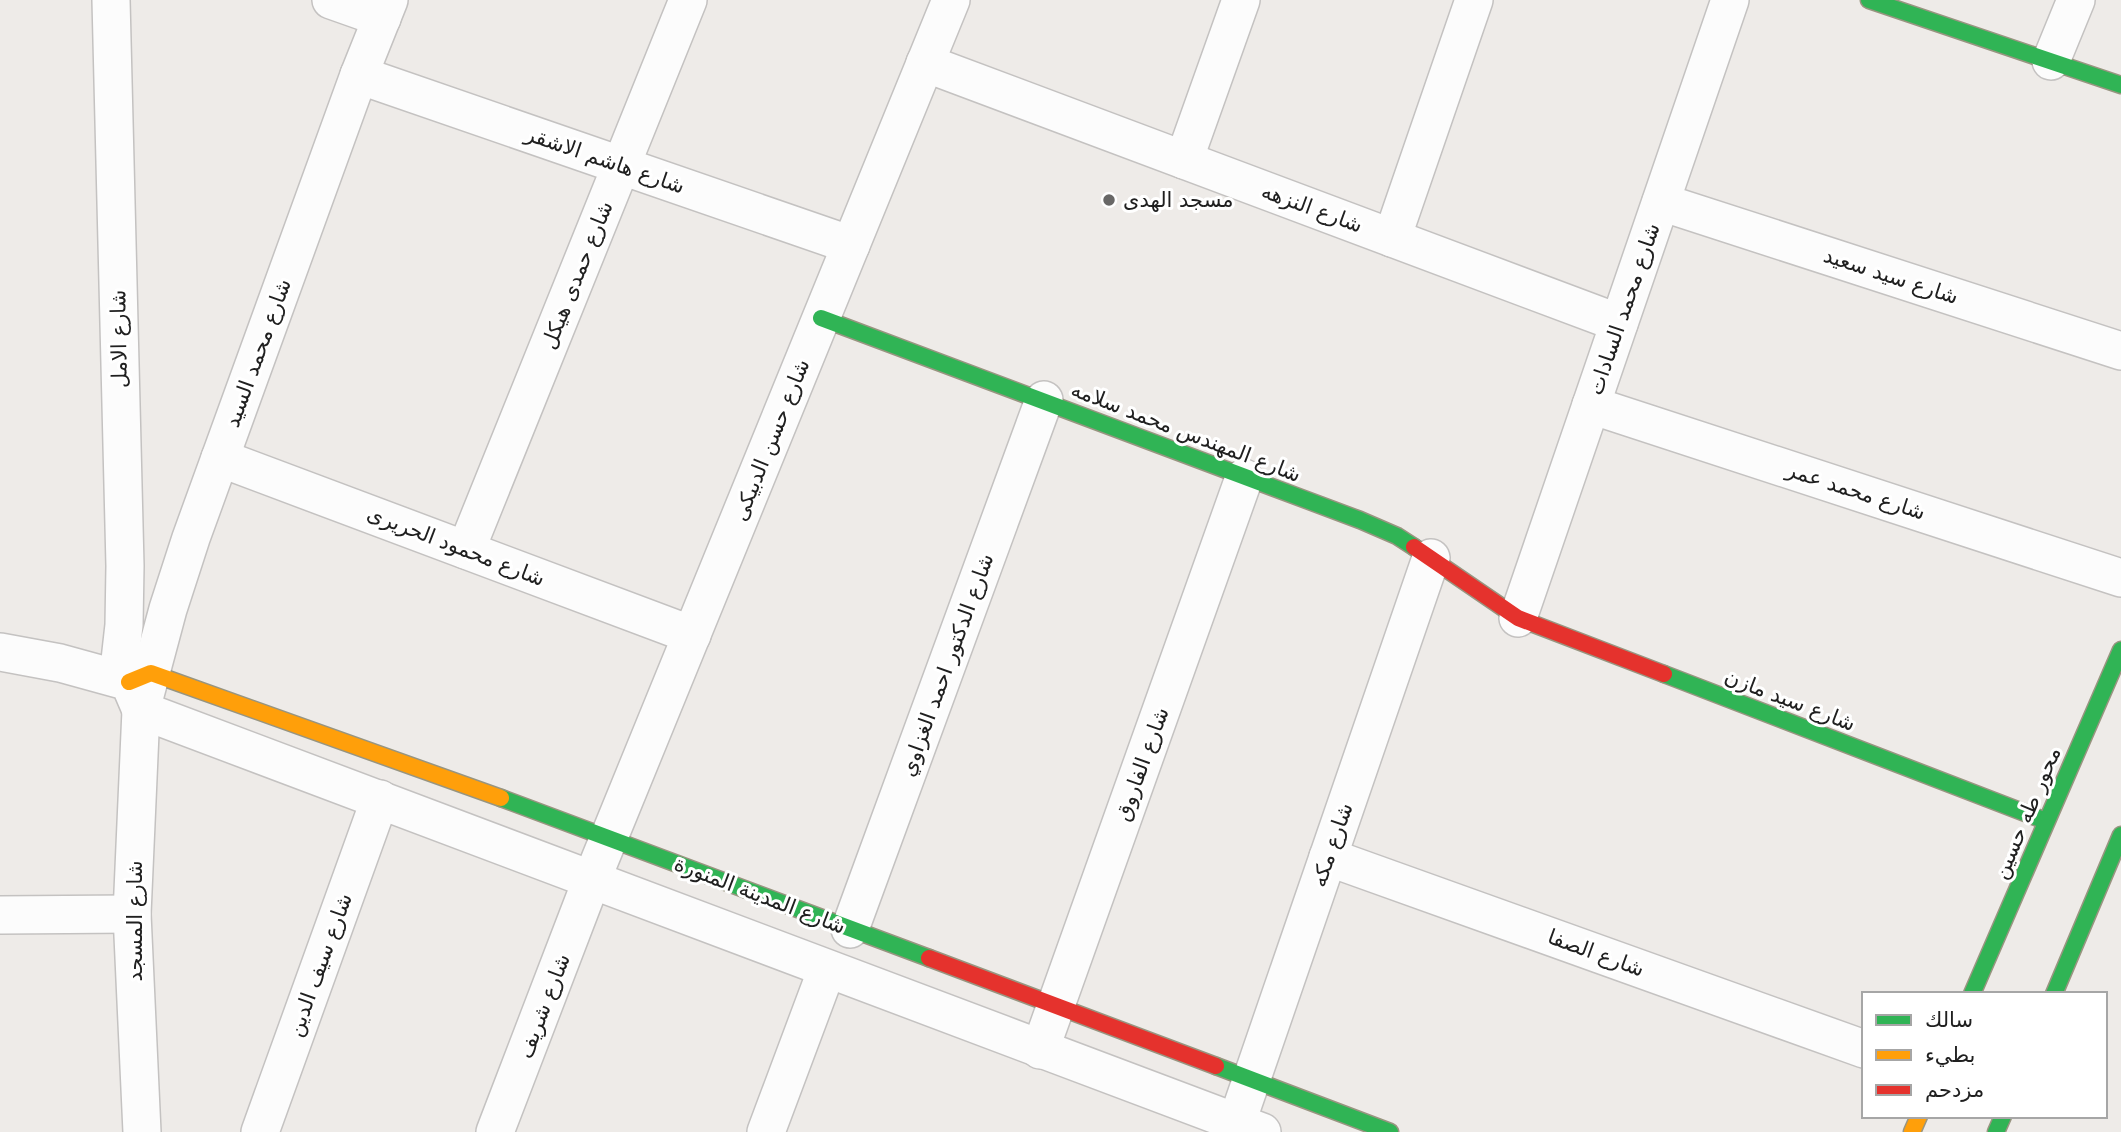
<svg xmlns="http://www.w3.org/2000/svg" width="2121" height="1132" font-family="'DejaVu Sans','Noto Sans Arabic',sans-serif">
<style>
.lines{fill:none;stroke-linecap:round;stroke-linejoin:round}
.street-casing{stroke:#c4c2c1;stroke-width:40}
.fast-casing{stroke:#989580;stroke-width:19}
.slow-casing{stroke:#989580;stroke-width:19}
.jam-casing{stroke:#989580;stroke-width:19}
.street{stroke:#fcfcfc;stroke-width:37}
.fast{stroke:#30b455;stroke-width:16}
.slow{stroke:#ff9f0a;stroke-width:16}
.jam{stroke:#e5322d;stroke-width:16}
.poi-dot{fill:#686766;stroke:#fff;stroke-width:2.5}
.labels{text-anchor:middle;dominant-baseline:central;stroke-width:6;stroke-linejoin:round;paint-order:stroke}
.street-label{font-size:21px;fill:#202020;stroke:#fff}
.poi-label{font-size:21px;fill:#202020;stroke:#fff;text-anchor:start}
</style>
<rect width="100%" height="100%" fill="#eeebe8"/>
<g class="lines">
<defs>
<g id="street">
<path d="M 111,0 L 125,566 L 124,625 L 118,678"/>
<path d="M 331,0 L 382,18"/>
<path d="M 2051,61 L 2076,0"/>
<path d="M 925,63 L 1619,323"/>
<path d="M 359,75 L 851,245"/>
<path d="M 1184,160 L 1241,0"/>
<path d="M 1661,202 L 2121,351"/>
<path d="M 1392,238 L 1474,0"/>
<path d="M 1591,405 L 2121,578"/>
<path d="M 220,458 L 692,635"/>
<path d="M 466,550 L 688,0"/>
<path d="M 1518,618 L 1730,0"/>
<path d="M 0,652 L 60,663 L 129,682 L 141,710 L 1262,1132"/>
<path d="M 1328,857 L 1864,1049"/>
<path d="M 0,915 L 132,914"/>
<path d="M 850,929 L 1044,400"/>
<path d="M 1040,1050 L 1244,478"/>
<path d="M 1241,1110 L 1431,558"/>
<path d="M 142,1132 L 132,914 L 141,710 L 168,609 L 191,538 L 359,75 L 389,0"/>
<path d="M 260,1132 L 380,799"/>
<path d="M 495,1132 L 592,879 L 951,0"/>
<path d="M 766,1132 L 827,969"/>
</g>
<g id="fast">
<path d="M 1869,0 L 2121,85"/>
<path d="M 821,318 L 1360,520 L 1397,536 L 1414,547"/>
<path d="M 1664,674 L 2046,821"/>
<path d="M 501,798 L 929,958"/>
<path d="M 1972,994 L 2121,650"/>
<path d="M 2054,994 L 2121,835"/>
<path d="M 1216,1066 L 1390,1132"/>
<path d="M 1996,1132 L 2003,1116"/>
</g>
<g id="slow">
<path d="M 129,682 L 151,673 L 501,798"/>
<path d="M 1912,1132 L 1919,1116"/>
</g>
<g id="jam">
<path d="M 1414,547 L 1518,618 L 1664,674"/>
<path d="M 929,958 L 1216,1066"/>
</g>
</defs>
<!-- street casing -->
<use href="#street" class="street-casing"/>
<!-- fast casing -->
<use href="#fast" class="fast-casing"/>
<!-- slow casing -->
<use href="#slow" class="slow-casing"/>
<!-- jam casing -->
<use href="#jam" class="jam-casing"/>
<!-- street -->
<use href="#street" class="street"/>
<!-- fast -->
<use href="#fast" class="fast"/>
<!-- slow -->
<use href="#slow" class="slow"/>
<!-- jam -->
<use href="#jam" class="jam"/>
</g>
<!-- markers -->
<circle class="poi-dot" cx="1109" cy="200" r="7"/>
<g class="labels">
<!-- street labels -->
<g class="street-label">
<text transform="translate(605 160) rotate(19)">شارع هاشم الاشقر</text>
<text transform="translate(1312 208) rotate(20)">شارع النزهه</text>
<text transform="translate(577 275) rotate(-68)">شارع حمدى هيكل</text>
<text transform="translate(1891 276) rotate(18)">شارع سيد سعيد</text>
<text transform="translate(1624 309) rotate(-71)">شارع محمد السادات</text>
<text transform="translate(119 339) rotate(-91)">شارع الامل</text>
<text transform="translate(258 353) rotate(-70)">شارع محمد السيد</text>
<text transform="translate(1186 432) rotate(21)">شارع المهندس محمد سلامه</text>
<text transform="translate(771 440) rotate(-68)">شارع حسن الدبيكى</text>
<text transform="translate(1856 491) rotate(18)">شارع محمد عمر</text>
<text transform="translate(456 546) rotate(21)">شارع محمود الحريرى</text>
<text transform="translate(947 665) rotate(-70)">شارع الدكتور احمد الغزاوي</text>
<text transform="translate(1790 700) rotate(21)">شارع سيد مازن</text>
<text transform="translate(1142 764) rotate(-70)">شارع الفاروق</text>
<text transform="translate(2027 813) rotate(-67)">محور طه حسين</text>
<text transform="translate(1332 845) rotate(-71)">شارع مكه</text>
<text transform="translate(760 895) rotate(21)">شارع المدينة المنورة</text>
<text transform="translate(135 921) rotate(-90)">شارع المسجد</text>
<text transform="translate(1596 953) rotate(20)">شارع الصفا</text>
<text transform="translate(320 965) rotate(-70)">شارع سيف الدين</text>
<text transform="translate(544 1006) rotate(-69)">شارع شريف</text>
</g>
<!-- poi labels -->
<g class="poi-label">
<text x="1123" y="200">مسجد الهدى</text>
</g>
</g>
<!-- legend -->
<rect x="1862" y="992" width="245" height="126" fill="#ffffff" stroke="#a6a6a6" stroke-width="2"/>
<rect x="1876" y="1015" width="35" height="10" fill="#30b455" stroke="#a6a6a6" stroke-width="2"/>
<text x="1925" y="1027" font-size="21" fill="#202020">سالك</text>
<rect x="1876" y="1050" width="35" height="10" fill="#ff9f0a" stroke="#a6a6a6" stroke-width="2"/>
<text x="1925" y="1062" font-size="21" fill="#202020">بطيء</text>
<rect x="1876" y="1085" width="35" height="10" fill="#e5322d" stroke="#a6a6a6" stroke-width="2"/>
<text x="1925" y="1097" font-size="21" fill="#202020">مزدحم</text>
</svg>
